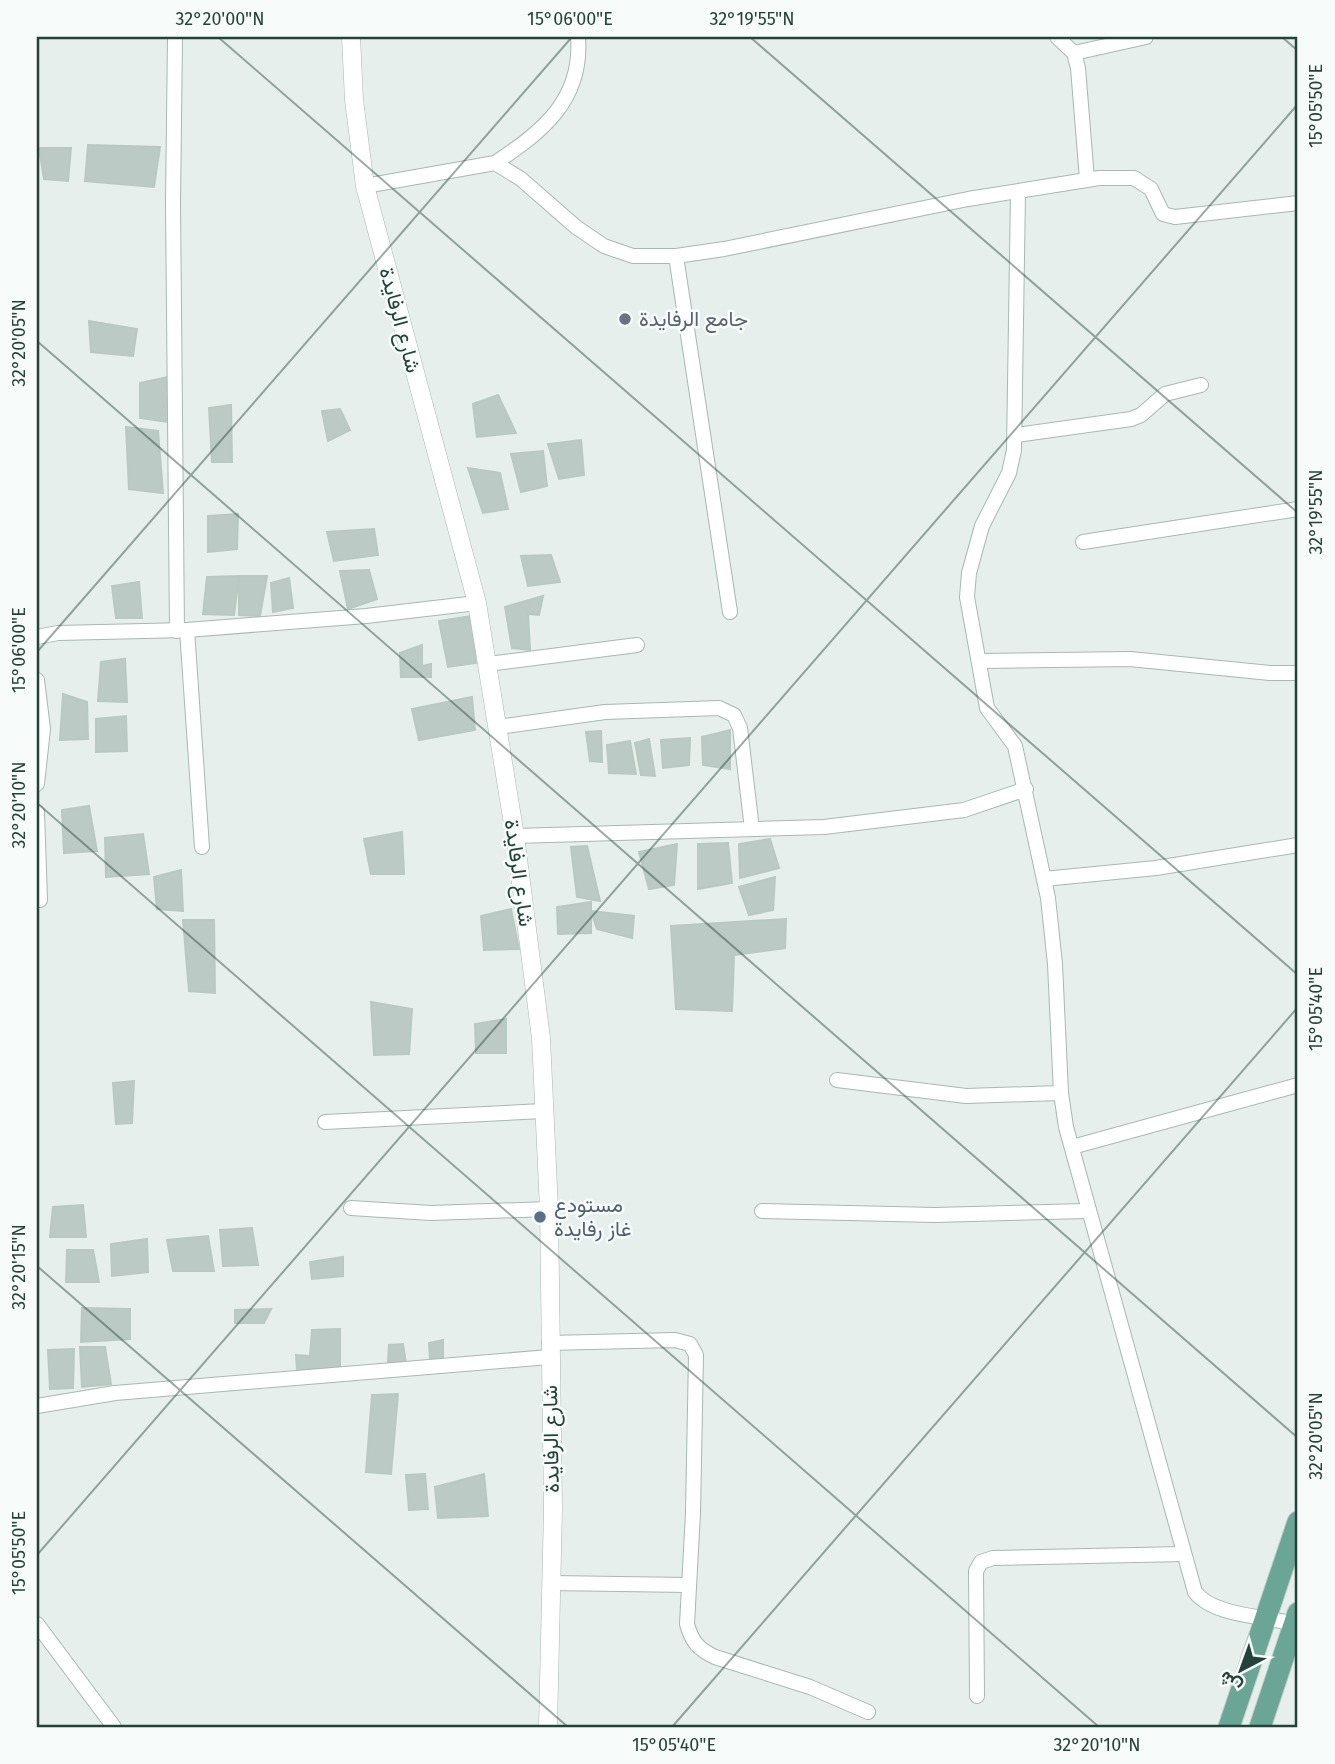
<svg xmlns="http://www.w3.org/2000/svg" width="1335" height="1764" font-family="'Fira Sans',Vazirmatn,sans-serif">
<style>
.building{fill:#bbcac4;stroke:#b8c9c2;stroke-width:2}
.lines{fill:none;stroke-linecap:round;stroke-linejoin:round}
.minor-casing{stroke:#a8b8b2;stroke-width:16}
.tertiary-casing{stroke:#a8b8b2;stroke-width:19}
.primary-casing{stroke:#c2cac8;stroke-width:23}
.minor{stroke:#fff;stroke-width:14}
.tertiary{stroke:#fff;stroke-width:18}
.primary{stroke:#6aa596;stroke-width:21}
.ticks{fill:none;stroke:#24423a;stroke-width:2;stroke-opacity:0.45}
.worship-dot{fill:#6b7280;stroke:#f7fbf9;stroke-width:2.5}
.service-dot{fill:#5c6f8a;stroke:#f7fbf9;stroke-width:2.5}
.labels{text-anchor:middle;dominant-baseline:central;stroke-width:5;stroke-linejoin:round;paint-order:stroke}
.worship-label{font-size:21px;fill:#5b616d;stroke:#f7fbf9;text-anchor:start}
.street-label{font-size:21px;fill:#24423a;stroke:#f7fbf9}
.service-label{font-size:21px;fill:#4e5e75;stroke:#f7fbf9;text-anchor:start}
.neatline{fill:none;stroke:#24423a;stroke-width:2.5}
.ticks-label{font-size:18px;text-anchor:middle;fill:#24423a}
</style>
<rect width="100%" height="100%" fill="#e6efeb"/>
<!-- building -->
<g class="building">
<path d="M 88,145 L 160,147 L 154,187 L 85,181 Z"/>
<path d="M 39,148 L 71,148 L 68,181 L 44,179 Z"/>
<path d="M 89,321 L 137,329 L 133,356 L 91,352 Z"/>
<path d="M 168,377 L 168,422 L 140,418 L 140,383 Z"/>
<path d="M 498,395 L 516,433 L 477,437 L 473,404 Z"/>
<path d="M 231,405 L 232,462 L 212,462 L 209,408 Z"/>
<path d="M 340,409 L 350,430 L 328,441 L 322,411 Z"/>
<path d="M 126,427 L 158,431 L 163,493 L 129,489 Z"/>
<path d="M 581,440 L 584,475 L 559,479 L 548,444 Z"/>
<path d="M 543,451 L 547,486 L 521,492 L 511,454 Z"/>
<path d="M 468,468 L 500,473 L 508,509 L 483,513 Z"/>
<path d="M 238,514 L 237,549 L 208,552 L 208,516 Z"/>
<path d="M 374,529 L 378,555 L 334,561 L 327,532 Z"/>
<path d="M 551,555 L 560,582 L 528,586 L 521,556 Z"/>
<path d="M 369,570 L 377,599 L 348,609 L 340,571 Z"/>
<path d="M 239,576 L 234,615 L 203,614 L 207,577 Z"/>
<path d="M 239,576 L 267,576 L 260,616 L 239,615 Z"/>
<path d="M 289,578 L 293,608 L 273,612 L 271,583 Z"/>
<path d="M 139,582 L 142,618 L 116,618 L 112,586 Z"/>
<path d="M 543,596 L 539,615 L 528,614 L 530,650 L 512,648 L 505,607 Z"/>
<path d="M 472,616 L 476,663 L 448,667 L 439,621 Z"/>
<path d="M 422,645 L 422,666 L 431,664 L 431,677 L 401,677 L 400,653 Z"/>
<path d="M 125,659 L 127,702 L 98,701 L 101,662 Z"/>
<path d="M 63,694 L 87,702 L 88,739 L 60,740 Z"/>
<path d="M 472,697 L 475,730 L 419,740 L 412,709 Z"/>
<path d="M 126,716 L 127,751 L 96,752 L 96,719 Z"/>
<path d="M 730,730 L 730,769 L 703,765 L 702,737 Z"/>
<path d="M 601,731 L 602,762 L 590,761 L 586,732 Z"/>
<path d="M 690,738 L 689,765 L 663,768 L 661,740 Z"/>
<path d="M 649,739 L 655,776 L 641,775 L 635,743 Z"/>
<path d="M 630,741 L 636,774 L 609,773 L 607,745 Z"/>
<path d="M 89,806 L 97,851 L 64,853 L 62,810 Z"/>
<path d="M 402,832 L 404,874 L 371,874 L 364,839 Z"/>
<path d="M 143,834 L 149,874 L 106,877 L 105,838 Z"/>
<path d="M 770,839 L 779,868 L 740,878 L 739,844 Z"/>
<path d="M 728,843 L 732,883 L 698,889 L 698,844 Z"/>
<path d="M 677,844 L 674,885 L 649,889 L 639,852 Z"/>
<path d="M 587,846 L 600,901 L 577,897 L 571,847 Z"/>
<path d="M 181,870 L 183,911 L 157,909 L 154,877 Z"/>
<path d="M 775,877 L 773,910 L 749,915 L 739,887 Z"/>
<path d="M 591,902 L 591,933 L 558,934 L 557,907 Z"/>
<path d="M 511,909 L 519,949 L 484,950 L 481,916 Z"/>
<path d="M 591,911 L 634,916 L 632,938 L 597,929 Z"/>
<path d="M 786,919 L 785,948 L 734,955 L 732,1011 L 676,1009 L 671,926 Z"/>
<path d="M 183,920 L 214,920 L 215,993 L 189,991 Z"/>
<path d="M 371,1002 L 412,1009 L 409,1054 L 374,1055 Z"/>
<path d="M 506,1019 L 506,1053 L 476,1053 L 475,1024 Z"/>
<path d="M 134,1081 L 132,1123 L 116,1124 L 113,1083 Z"/>
<path d="M 83,1205 L 86,1237 L 50,1237 L 53,1207 Z"/>
<path d="M 252,1228 L 258,1265 L 223,1266 L 220,1230 Z"/>
<path d="M 208,1236 L 214,1271 L 173,1271 L 167,1240 Z"/>
<path d="M 147,1239 L 148,1272 L 112,1276 L 111,1244 Z"/>
<path d="M 67,1250 L 93,1250 L 99,1282 L 66,1282 Z"/>
<path d="M 343,1257 L 343,1276 L 312,1279 L 310,1262 Z"/>
<path d="M 82,1308 L 130,1309 L 130,1339 L 81,1342 Z"/>
<path d="M 271,1309 L 264,1323 L 235,1323 L 235,1310 Z"/>
<path d="M 340,1329 L 340,1368 L 297,1370 L 296,1355 L 310,1356 L 312,1330 Z"/>
<path d="M 443,1340 L 443,1361 L 430,1359 L 429,1343 Z"/>
<path d="M 403,1344 L 406,1363 L 388,1362 L 389,1345 Z"/>
<path d="M 80,1347 L 105,1347 L 111,1384 L 82,1387 Z"/>
<path d="M 74,1349 L 73,1388 L 50,1389 L 48,1350 Z"/>
<path d="M 398,1394 L 391,1474 L 366,1472 L 372,1395 Z"/>
<path d="M 425,1474 L 428,1509 L 409,1510 L 406,1475 Z"/>
<path d="M 484,1474 L 488,1516 L 438,1518 L 435,1487 Z"/>
</g>
<g class="lines">
<defs>
<g id="minor">
<path d="M 175,37 L 173,203 L 177,631"/>
<path d="M 1057,37 L 1074,53 L 1078,68 L 1087,179"/>
<path d="M 1074,53 L 1146,37"/>
<path d="M 495,163 C 542,132 583,100 578,37"/>
<path d="M 365,186 L 495,163 L 521,179 L 576,227 L 604,246 L 633,256 L 676,256 L 724,249 L 968,199 L 1099,178 L 1134,178 L 1151,189 L 1163,214 L 1175,217 L 1298,203"/>
<path d="M 1018,192 L 1014,450 L 1009,473 L 982,526 L 969,573 L 967,597 L 987,708 L 1015,746 L 1048,898 L 1055,964 L 1061,1093 L 1066,1127 L 1195,1592 C 1213,1616 1265,1616 1294,1624"/>
<path d="M 676,256 L 730,612"/>
<path d="M 1016,435 L 1131,419 L 1141,415 L 1165,394 L 1201,385"/>
<path d="M 1083,542 L 1298,509"/>
<path d="M 187,630 L 202,847"/>
<path d="M 37,637 L 58,633 L 187,630 L 366,616 L 477,603"/>
<path d="M 980,661 L 1130,659 L 1270,673 L 1298,673"/>
<path d="M 488,664 L 637,645"/>
<path d="M 37,680 L 43,729 L 37,784"/>
<path d="M 498,727 L 605,712 L 719,708 L 734,715 L 740,728 L 752,829"/>
<path d="M 37,812 L 40,900"/>
<path d="M 515,836 L 824,827 L 964,810 L 1026,789"/>
<path d="M 1044,879 L 1156,868 L 1298,845"/>
<path d="M 837,1080 L 966,1096 L 1061,1093"/>
<path d="M 325,1122 L 544,1111"/>
<path d="M 1072,1147 L 1298,1085"/>
<path d="M 351,1208 L 431,1213 L 549,1209"/>
<path d="M 762,1211 L 935,1215 L 1087,1211"/>
<path d="M 549,1343 L 675,1340 L 690,1344 L 696,1355 L 693,1513 L 687,1624 C 692,1642 698,1649 715,1657 L 810,1687 L 868,1712"/>
<path d="M 37,1406 L 115,1393 L 549,1357"/>
<path d="M 551,1583 L 688,1585"/>
<path d="M 37,1624 L 114,1727"/>
<path d="M 977,1696 L 976,1571 L 981,1562 L 993,1558 L 1184,1554"/>
</g>
<path id="tertiary" d="M 351,37 L 354,100 L 365,186 L 477,603 L 515,836 L 541,1038 L 549,1209 L 553,1509 L 548,1727"/>
<g id="primary">
<path d="M 1229,1727 L 1298,1522"/>
<path d="M 1260,1727 L 1298,1613"/>
</g>
</defs>
<!-- minor casing -->
<use href="#minor" class="minor-casing"/>
<!-- tertiary casing -->
<use href="#tertiary" class="tertiary-casing"/>
<!-- primary casing -->
<use href="#primary" class="primary-casing"/>
<!-- minor -->
<use href="#minor" class="minor"/>
<!-- tertiary -->
<use href="#tertiary" class="tertiary"/>
<!-- primary -->
<use href="#primary" class="primary"/>
</g>
<!-- ticks -->
<path class="ticks" d="M 218,37 L 1298,975M 750,37 L 1298,513M 1282,37 L 1298,51M 37,341 L 1298,1438M 37,652 L 572,37M 37,803 L 1099,1727M 37,1266 L 568,1727M 37,1555 L 1298,104M 672,1727 L 1298,1007"/>
<!-- markers -->
<circle class="worship-dot" cx="625" cy="319" r="7"/>
<circle class="service-dot" cx="540" cy="1217" r="7"/>
<g class="labels">
<!-- worship labels -->
<g class="worship-label">
<text x="639" y="319">جامع الرفايدة</text>
</g>
<!-- street labels -->
<g class="street-label">
<text transform="translate(400 320) rotate(75)">شارع الرفايدة</text>
<text transform="translate(519 873) rotate(82)">شارع الرفايدة</text>
<text transform="translate(551 1439) rotate(-91)">شارع الرفايدة</text>
</g>
<!-- service labels -->
<g class="service-label">
<text x="554" y="1205">مستودع<tspan x="554" dy="24">غاز رفايدة</tspan></text>
</g>
</g>
<!-- border -->
<rect width="1335" height="1764" fill="none" stroke="#f7fbf9" stroke-width="77"/>
<!-- north arrow -->
<g transform="translate(1241 1670) rotate(221)" stroke="#f7fbf9" stroke-width="5" paint-order="stroke">
<path d="M0-5L12 26L0 18L-12 26Z" fill="#24423a"/>
<text y="-10" font-size="19" font-weight="bold" text-anchor="middle" fill="#24423a">ش</text>
</g>
<rect x="38" y="38" width="1258" height="1688" class="neatline"/>
<g class="ticks-label">
<text x="220" y="25">32°20'00"N</text>
<text x="570" y="25">15°06'00"E</text>
<text x="752" y="25">32°19'55"N</text>
<text transform="translate(1316 106) rotate(-90)" y="6">15°05'50"E</text>
<text transform="translate(19 343) rotate(-90)" y="6">32°20'05"N</text>
<text transform="translate(1316 512) rotate(-90)" y="6">32°19'55"N</text>
<text transform="translate(19 650) rotate(-90)" y="6">15°06'00"E</text>
<text transform="translate(19 805) rotate(-90)" y="6">32°20'10"N</text>
<text transform="translate(1316 1009) rotate(-90)" y="6">15°05'40"E</text>
<text transform="translate(19 1267) rotate(-90)" y="6">32°20'15"N</text>
<text transform="translate(1316 1436) rotate(-90)" y="6">32°20'05"N</text>
<text transform="translate(19 1553) rotate(-90)" y="6">15°05'50"E</text>
<text x="674" y="1751">15°05'40"E</text>
<text x="1097" y="1751">32°20'10"N</text>
</g>
</svg>
